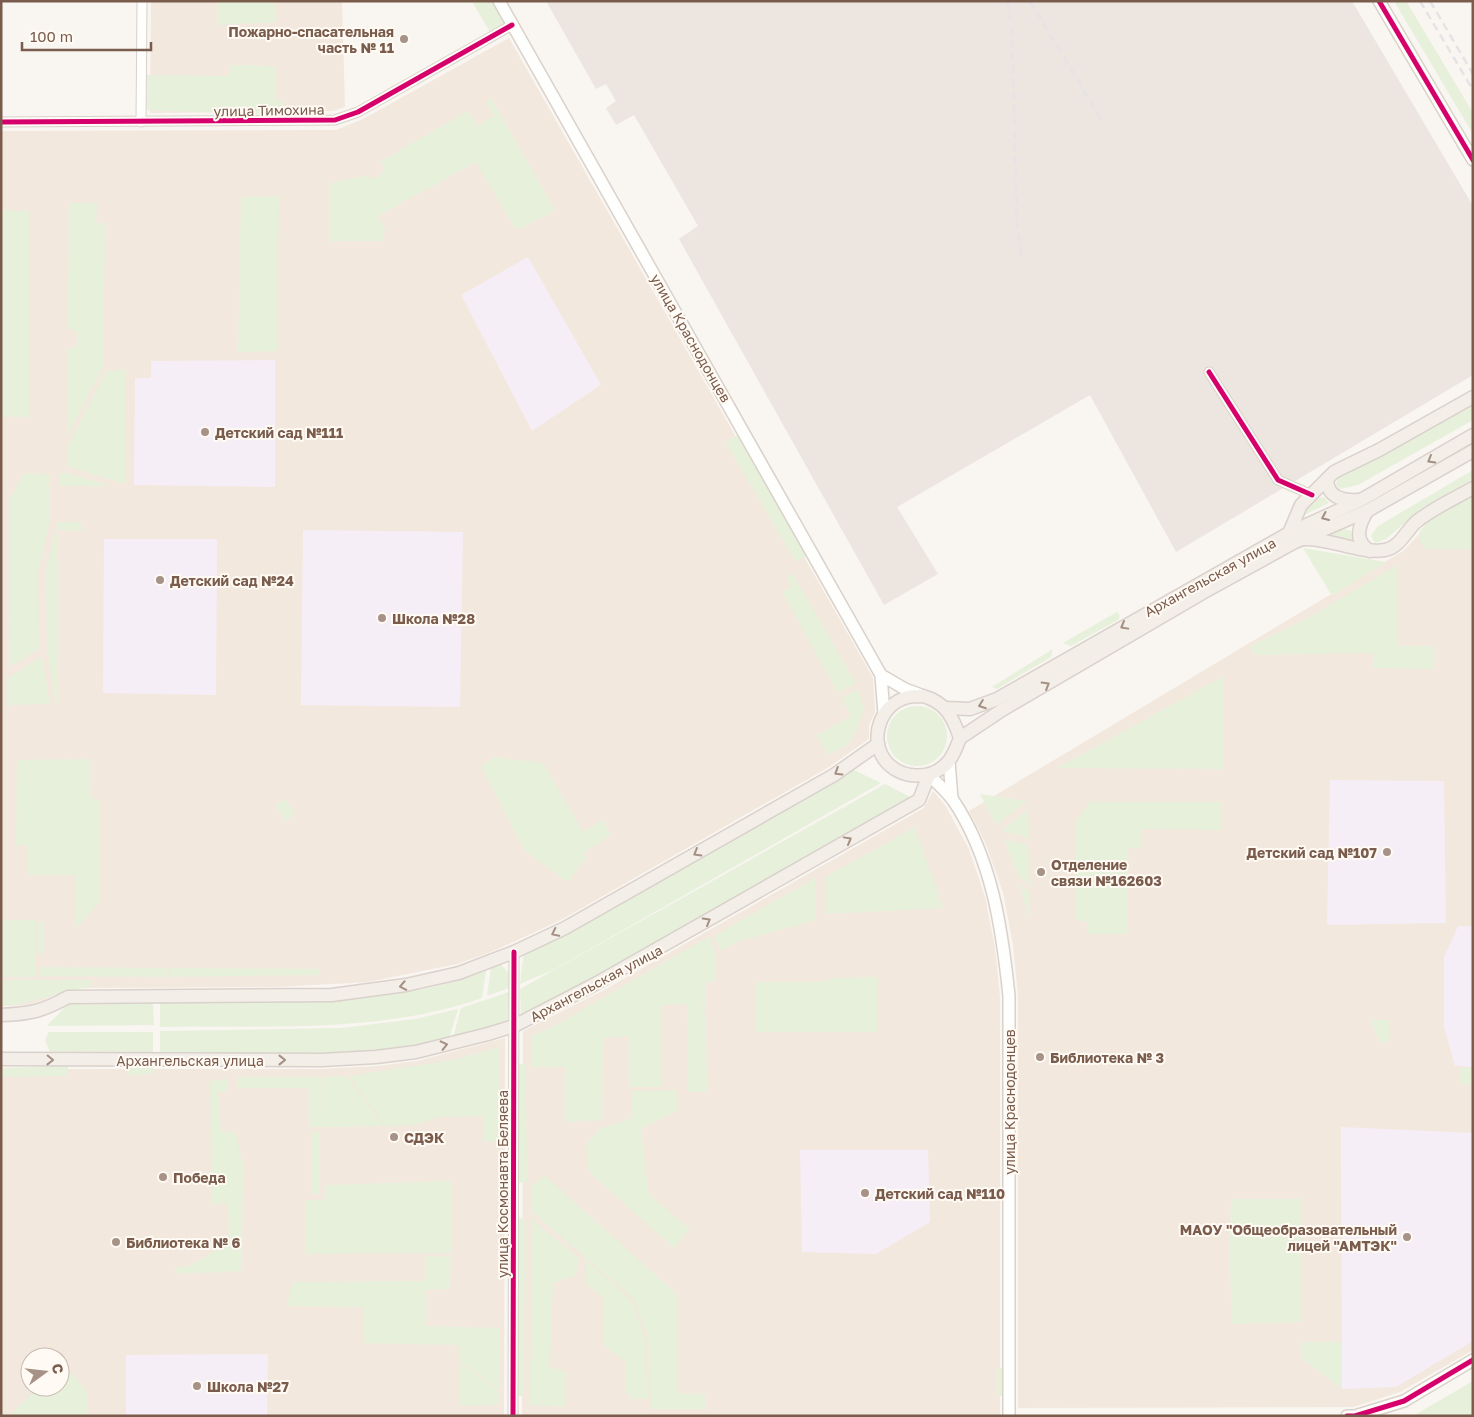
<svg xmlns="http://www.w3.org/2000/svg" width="1474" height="1417" font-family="'Golos Text',sans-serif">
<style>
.residential{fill:#f2e8de;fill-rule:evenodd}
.industrial{fill:#ede5e0}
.education{fill:#f6eef6}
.green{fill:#e7f0db}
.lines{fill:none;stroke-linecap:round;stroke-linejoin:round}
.street-casing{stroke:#d7d1cb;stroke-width:11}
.secondary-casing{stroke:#d9d2cb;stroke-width:14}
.primary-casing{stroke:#dad1cc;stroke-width:15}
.street{stroke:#fefefd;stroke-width:9}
.secondary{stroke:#fefefd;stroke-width:11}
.primary{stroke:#f3eee8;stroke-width:12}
.rail{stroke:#e6e3e7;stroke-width:2.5;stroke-dasharray:8 5;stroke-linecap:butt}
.cycleway-casing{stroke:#fffaf3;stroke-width:8}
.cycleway{stroke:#d6006c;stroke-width:5}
.oneway{stroke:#a48f83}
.poi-dot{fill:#a69286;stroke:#fffaf3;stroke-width:2}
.labels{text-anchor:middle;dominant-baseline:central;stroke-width:4;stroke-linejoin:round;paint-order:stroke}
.poi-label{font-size:14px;font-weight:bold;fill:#7a5c4d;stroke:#fffaf3;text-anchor:start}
.street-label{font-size:14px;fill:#7a5c4d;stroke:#fffaf3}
</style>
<rect width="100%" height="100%" fill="#f9f5f0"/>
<!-- residential -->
<g class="residential">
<path d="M 151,1 L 342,1 L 345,107 L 333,111 L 150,113 Z"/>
<path d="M 509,38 L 873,678 L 875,712 L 869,725 L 869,739 L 829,767 L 561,920 L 491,952 L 457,964 L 368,982 L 276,987 L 68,988 L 44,1000 L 27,1005 L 1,1006 L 1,131 L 336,130 L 363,119 Z"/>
<path d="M 1473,498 L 1473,1350 L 1400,1392 L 1353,1407 L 1018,1408 L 1018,995 L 1013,945 L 1003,892 L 985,842 L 969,811 L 1403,551 L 1429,524 Z"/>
<path d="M 933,791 L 945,805 L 969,849 L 985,897 L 995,948 L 1000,997 L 1000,1416 L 522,1416 L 523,1031 L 602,991 L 924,808 Z"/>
<path d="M 505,1038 L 504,1416 L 1,1416 L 1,1069 L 322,1069 L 377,1066 L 417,1061 ZM 30,1357 L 60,1357 L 60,1387 L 30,1387 Z"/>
</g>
<!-- industrial -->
<path class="industrial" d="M 546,1 L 1352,1 L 1473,206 L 1473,375 L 1176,552 L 1090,395 L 897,507 L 938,574 L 884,605 L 679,239 L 698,226 L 634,115 L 616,125 L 606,108 L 616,101 L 606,84 L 596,89 Z"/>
<!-- education -->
<g class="education">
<path d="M 528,257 L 601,385 L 532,431 L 461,295 Z"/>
<path d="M 275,360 L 275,487 L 134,485 L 135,378 L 151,378 L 151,361 Z"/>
<path d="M 303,530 L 463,532 L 460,707 L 301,705 Z"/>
<path d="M 104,539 L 217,539 L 216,695 L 103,693 Z"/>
<path d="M 1330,780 L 1444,781 L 1446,923 L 1327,925 Z"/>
<path d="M 1458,926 L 1473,926 L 1473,1067 L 1455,1066 L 1444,1027 L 1444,957 Z"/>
<path d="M 1341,1127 L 1473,1133 L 1473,1341 L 1396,1387 L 1342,1389 Z"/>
<path d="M 800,1150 L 928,1150 L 930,1222 L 876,1254 L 802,1252 Z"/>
<path d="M 268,1354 L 267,1416 L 126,1416 L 126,1355 Z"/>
</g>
<!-- green -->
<g class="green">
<path d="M 217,1 L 275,1 L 276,22 L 217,25 Z"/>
<path d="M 472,1 L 495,1 L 508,24 L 491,34 Z"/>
<path d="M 1394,1 L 1406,1 L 1473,113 L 1473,134 Z"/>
<path d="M 231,65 L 275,66 L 276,100 L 284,101 L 284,115 L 147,110 L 147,75 L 228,76 Z"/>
<path d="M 491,98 L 555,210 L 521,229 L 514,227 L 476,162 L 378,216 L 385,230 L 383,241 L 329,241 L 329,184 L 367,175 L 372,180 L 385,171 L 381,161 L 468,111 L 477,126 L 494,116 L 486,102 Z"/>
<path d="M 279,196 L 277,351 L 238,352 L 241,197 Z"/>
<path d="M 70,203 L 97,203 L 96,223 L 105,223 L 103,367 L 67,437 L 67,349 L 78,346 L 78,331 L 67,328 Z"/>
<path d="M 1,210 L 29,211 L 30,417 L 1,417 Z"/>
<path d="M 107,370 L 126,370 L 125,484 L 67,466 L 67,447 Z"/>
<path d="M 1473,402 L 1473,420 L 1358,485 L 1340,489 L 1336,485 L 1338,477 Z"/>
<path d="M 739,434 L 807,555 L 796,562 L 725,442 Z"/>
<path d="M 1473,470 L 1473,479 L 1419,510 L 1386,539 L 1375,543 L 1371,536 L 1378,526 Z"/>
<path d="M 24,473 L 50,474 L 50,519 L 38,571 L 39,649 L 9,667 L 10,499 Z"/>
<path d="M 60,473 L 67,473 L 110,486 L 60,486 Z"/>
<path d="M 1473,494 L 1473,549 L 1425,549 L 1420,542 L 1419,533 L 1427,522 Z"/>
<path d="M 1324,497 L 1329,503 L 1304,515 L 1312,500 Z"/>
<path d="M 58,522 L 82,522 L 81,531 L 58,530 L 58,699 L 60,705 L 56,705 L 47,650 L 46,569 Z"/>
<path d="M 1343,529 L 1353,531 L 1357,544 L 1322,536 Z"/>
<path d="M 1303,548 L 1386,562 L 1332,596 Z"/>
<path d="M 1398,565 L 1398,646 L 1433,646 L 1433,669 L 1374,668 L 1374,653 L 1255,655 L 1250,646 L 1306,619 Z"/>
<path d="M 793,574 L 856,683 L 838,693 L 782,592 L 792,587 L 787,577 Z"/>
<path d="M 1117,612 L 1120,616 L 1118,620 L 1071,646 L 1063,643 Z"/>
<path d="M 1053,649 L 1051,657 L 997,689 L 992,687 Z"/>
<path d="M 42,656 L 50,704 L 8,705 L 7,679 Z"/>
<path d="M 1224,676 L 1223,769 L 1057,768 Z"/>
<path d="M 858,689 L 864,709 L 857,730 L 848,745 L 828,755 L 816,735 L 851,716 L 842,698 Z"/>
<circle cx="917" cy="736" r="30"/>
<path d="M 494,757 L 543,763 L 583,832 L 603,820 L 611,835 L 583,853 L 586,859 L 567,882 L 524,850 L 481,766 Z"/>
<path d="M 89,759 L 90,795 L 100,802 L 99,903 L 76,928 L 76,875 L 28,875 L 28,845 L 16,845 L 17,760 Z"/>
<path d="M 852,769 L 881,783 L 555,969 L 520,984 L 524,952 Z"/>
<path d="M 885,784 L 912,798 C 872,819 835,842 797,864 C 756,888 714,908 674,932 C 624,962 574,991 521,1015 L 520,989 Z"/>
<path d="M 980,794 L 1027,801 L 996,825 Z"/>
<path d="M 286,799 L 295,814 L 285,821 L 275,805 Z"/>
<path d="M 1090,802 L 1222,802 L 1221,830 L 1141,829 L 1141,847 L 1128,849 L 1127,934 L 1088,934 L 1087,922 L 1075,920 L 1075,822 Z"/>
<path d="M 1028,809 L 1029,838 L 1001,831 Z"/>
<path d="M 915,827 L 943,908 L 826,914 L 826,877 Z"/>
<path d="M 1004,839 L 1028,845 L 1031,885 L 1018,876 Z"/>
<path d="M 815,878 L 816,920 L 740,941 L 720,950 L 714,936 Z"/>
<path d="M 1019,884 L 1030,892 L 1030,921 Z"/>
<path d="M 1,920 L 35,920 L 36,977 L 1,977 Z"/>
<rect x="38" y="922" width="6" height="31"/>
<path d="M 710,936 L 716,958 L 716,980 L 706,983 L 706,1012 L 686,983 L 706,1015 L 707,1092 L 688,1092 L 687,1004 L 661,1005 L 662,1087 L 629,1087 L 629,1036 L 603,1038 L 602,1120 L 566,1122 L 565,1067 L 531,1067 L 531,1036 L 556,1025 Z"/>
<path d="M 501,965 L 509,973 L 509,988 L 487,996 L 491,968 Z"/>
<path d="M 39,967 L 167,968 L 167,977 L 40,976 Z"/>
<path d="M 170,968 L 320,969 L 319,975 L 170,977 Z"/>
<path d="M 486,971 L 482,998 C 380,1034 267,1025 160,1027 L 160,1000 C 246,1000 334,1005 419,990 C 442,986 464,978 486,971 Z"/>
<path d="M 877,977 L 877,1032 L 756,1032 L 756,982 L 821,982 L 835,978 Z"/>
<path d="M 1,980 L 92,980 L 91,986 L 15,1005 L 1,1005 Z"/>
<path d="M 509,992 L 508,1020 L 453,1038 L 461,1008 Z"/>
<path d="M 70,1002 L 153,1002 L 154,1025 L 47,1026 Z"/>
<path d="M 458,1009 L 449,1039 L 402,1050 L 319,1056 L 160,1056 L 160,1031 L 341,1028 L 415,1019 Z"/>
<path d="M 1370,1020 L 1390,1020 L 1390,1042 L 1380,1042 Z"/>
<path d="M 49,1032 L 153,1032 L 153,1057 L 70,1057 L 50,1052 L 45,1040 Z"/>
<path d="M 500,1047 L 499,1141 L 484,1142 L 484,1116 L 438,1117 L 415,1125 L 386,1127 L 349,1076 L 453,1060 Z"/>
<path d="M 518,1064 L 526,1064 L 527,1182 L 519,1183 Z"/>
<path d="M 153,1065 L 153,1074 L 127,1075 L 127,1066 Z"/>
<path d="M 68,1066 L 68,1076 L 1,1077 L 1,1068 Z"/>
<path d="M 1459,1068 L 1473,1068 L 1473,1084 L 1462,1084 L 1459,1081 Z"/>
<path d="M 346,1076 L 384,1126 L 324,1127 L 324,1077 Z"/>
<path d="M 238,1077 L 322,1077 L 323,1127 L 310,1127 L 310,1088 L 238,1088 Z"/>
<path d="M 228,1079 L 228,1091 L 218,1093 L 221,1131 L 235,1132 L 243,1163 L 242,1271 L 179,1274 L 173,1268 L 189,1266 L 229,1243 L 228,1203 L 211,1204 L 210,1081 Z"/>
<path d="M 676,1090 L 679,1110 L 641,1129 L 649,1195 L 690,1229 L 674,1248 L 589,1172 L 586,1144 L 600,1129 L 631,1118 L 632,1091 Z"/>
<rect x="311" y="1132" width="9" height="62"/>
<path d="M 545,1176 L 678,1295 L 678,1393 L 706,1394 L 706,1409 L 651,1409 L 648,1338 L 634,1299 L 531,1211 L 531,1186 Z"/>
<path d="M 451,1181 L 451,1253 L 305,1254 L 305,1200 L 325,1200 L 326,1185 Z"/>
<path d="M 1231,1199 L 1301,1199 L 1301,1322 L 1232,1324 L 1229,1243 Z"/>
<path d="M 519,1217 L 526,1221 L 523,1396 L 517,1396 Z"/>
<path d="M 532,1220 L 579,1258 L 576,1275 L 553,1283 L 550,1367 L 566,1372 L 566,1407 L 530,1405 Z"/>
<path d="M 425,1256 L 451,1257 L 450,1289 L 425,1290 L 425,1326 L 500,1328 L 499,1390 L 459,1361 L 459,1345 L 363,1343 L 363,1307 L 287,1306 L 292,1282 L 425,1281 Z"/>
<path d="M 586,1260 L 632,1301 L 645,1339 L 648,1399 L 630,1399 L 630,1393 L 625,1393 L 625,1361 L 603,1345 L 603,1297 L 586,1284 Z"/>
<path d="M 1301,1342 L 1342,1342 L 1342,1389 L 1301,1358 Z"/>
<path d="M 64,1363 L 87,1392 L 87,1416 L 9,1416 L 39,1387 L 60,1387 L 60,1366 Z"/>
<path d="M 460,1363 L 499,1392 L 498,1405 L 459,1406 Z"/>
<rect x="998" y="1368" width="7" height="28"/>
<path d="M 1473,1381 L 1473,1416 L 1413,1416 Z"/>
</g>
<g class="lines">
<defs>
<g id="street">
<path d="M 1,122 L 335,120 L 358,112 L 512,25"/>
<path d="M 141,122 L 142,1"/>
<path d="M 1209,372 L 1278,480 L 1312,495"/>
<path d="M 513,1416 L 514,952"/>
</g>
<g id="secondary">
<path d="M 499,1 L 881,675 L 884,714"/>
<path d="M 1379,1 L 1473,160"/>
<path d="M 881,675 L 905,689 L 921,695"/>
<path d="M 949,761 L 952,799"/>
<path d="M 929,775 C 937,783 946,791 953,800 C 992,858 1002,928 1009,996 L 1009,1416"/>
<path d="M 1347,1416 L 1355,1416 L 1404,1401 L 1473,1360"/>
</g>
<g id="primary">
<path d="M 1327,479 C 1327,498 1344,501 1359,500"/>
<path d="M 1367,511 C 1359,525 1353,541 1370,551"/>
<path d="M 1289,533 L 1301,505 L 1334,472 L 1379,450 L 1473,397"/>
<path d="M 1304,539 C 1331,538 1358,554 1385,550 C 1399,548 1406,531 1416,522 C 1433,508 1454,499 1473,488"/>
<path d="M 923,696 C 945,702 953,717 960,738 C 957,746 954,755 948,762 C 932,781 899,780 884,759 C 869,736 881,704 908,697 C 912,696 918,696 923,696 Z"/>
<path d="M 945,708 L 970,709 L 997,699 L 1289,533 L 1361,500 L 1473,435"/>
<path d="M 960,738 L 1002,710 L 1204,592 L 1295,542 L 1367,511 L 1473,451"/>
<path d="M 1,1015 C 30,1014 43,1011 68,997 L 332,995 L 406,985 L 459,973 L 514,952 L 565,928 L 834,775 L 878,744"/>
<path d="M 1,1059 L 322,1060 L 376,1057 L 416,1052 L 488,1034 L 514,1026 L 597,983 L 919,800 L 929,775"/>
</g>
</defs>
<!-- street casing -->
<use href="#street" class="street-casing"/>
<!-- secondary casing -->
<use href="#secondary" class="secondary-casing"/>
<!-- primary casing -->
<use href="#primary" class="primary-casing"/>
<!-- street -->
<use href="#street" class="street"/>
<!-- secondary -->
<use href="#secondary" class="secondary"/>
<!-- primary -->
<use href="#primary" class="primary"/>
<!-- rail -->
<g class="rail">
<path d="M 1007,1 L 1012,32 L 1017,224 L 1021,255"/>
<path d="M 1030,1 L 1104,124"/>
<path d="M 1420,1 L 1473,90"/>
<path d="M 1430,1 L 1473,74"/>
</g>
<defs>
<g id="cycleway">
<path d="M 1379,1 L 1473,160"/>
<path d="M 1,122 L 335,120 L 358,112 L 512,25"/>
<path d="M 1209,372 L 1278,480 L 1312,495"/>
<path d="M 513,1416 L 514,952"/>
<path d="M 1347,1416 L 1355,1416 L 1404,1401 L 1473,1360"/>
</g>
</defs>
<!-- cycleway casing -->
<use href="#cycleway" class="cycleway-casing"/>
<!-- cycleway -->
<use href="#cycleway" class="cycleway"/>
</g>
<!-- one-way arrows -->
<defs><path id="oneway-chevron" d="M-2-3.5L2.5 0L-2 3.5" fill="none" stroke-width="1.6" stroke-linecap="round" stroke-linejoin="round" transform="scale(1.25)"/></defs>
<g class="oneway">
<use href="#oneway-chevron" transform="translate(1431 460) rotate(150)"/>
<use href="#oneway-chevron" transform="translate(1325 517) rotate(156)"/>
<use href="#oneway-chevron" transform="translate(1124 626) rotate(151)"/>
<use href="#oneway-chevron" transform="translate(1046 685) rotate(-31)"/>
<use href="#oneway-chevron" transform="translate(982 705) rotate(160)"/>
<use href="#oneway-chevron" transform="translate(838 772) rotate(148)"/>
<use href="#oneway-chevron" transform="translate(848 840) rotate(-29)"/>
<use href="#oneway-chevron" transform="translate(697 853) rotate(150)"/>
<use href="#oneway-chevron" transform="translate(707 921) rotate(-30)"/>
<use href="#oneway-chevron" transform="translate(555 933) rotate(154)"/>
<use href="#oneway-chevron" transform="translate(403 986) rotate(169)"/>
<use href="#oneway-chevron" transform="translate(444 1045) rotate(-13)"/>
<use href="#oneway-chevron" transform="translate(50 1060) rotate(1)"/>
<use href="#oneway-chevron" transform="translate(282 1060)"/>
</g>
<!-- markers -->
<g class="poi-dot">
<circle cx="404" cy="39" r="5"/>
<circle cx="205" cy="432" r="5"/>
<circle cx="160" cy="580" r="5"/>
<circle cx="382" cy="618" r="5"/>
<circle cx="1387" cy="852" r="5"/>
<circle cx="1041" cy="872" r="5"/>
<circle cx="1040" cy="1057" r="5"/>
<circle cx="394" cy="1137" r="5"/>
<circle cx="163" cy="1177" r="5"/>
<circle cx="865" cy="1193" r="5"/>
<circle cx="1407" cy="1237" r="5"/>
<circle cx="116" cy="1242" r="5"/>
<circle cx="197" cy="1386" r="5"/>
</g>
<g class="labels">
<!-- poi labels -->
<g class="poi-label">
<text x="394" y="31" text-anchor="end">Пожарно-спасательная<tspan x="394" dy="16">часть № 11</tspan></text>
<text x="215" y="432">Детский сад №111</text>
<text x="170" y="580">Детский сад №24</text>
<text x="392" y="618">Школа №28</text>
<text x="1377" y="852" text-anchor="end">Детский сад №107</text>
<text x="1051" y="864">Отделение<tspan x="1051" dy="16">связи №162603</tspan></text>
<text x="1050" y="1057">Библиотека № 3</text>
<text x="404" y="1137">СДЭК</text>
<text x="173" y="1177">Победа</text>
<text x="875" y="1193">Детский сад №110</text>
<text x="1397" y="1229" text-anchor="end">МАОУ "Общеобразовательный<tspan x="1397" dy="16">лицей "АМТЭК"</tspan></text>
<text x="126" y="1242">Библиотека № 6</text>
<text x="207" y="1386">Школа №27</text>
</g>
<!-- street labels -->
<g class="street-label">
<text transform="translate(269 110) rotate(-1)">улица Тимохина</text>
<text transform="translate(691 338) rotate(60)">улица Краснодонцев</text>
<text transform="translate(1210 577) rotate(-29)">Архангельская улица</text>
<text transform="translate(596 983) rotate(-28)">Архангельская улица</text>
<text x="190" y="1060">Архангельская улица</text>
<text transform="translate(1009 1102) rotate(-90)">улица Краснодонцев</text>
<text transform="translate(502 1184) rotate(-90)">улица Космонавта Беляева</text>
</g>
</g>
<!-- border -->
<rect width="1474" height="1417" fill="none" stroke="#7a5c4d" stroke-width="5"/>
<!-- north arrow -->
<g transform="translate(45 1372) rotate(75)"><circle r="24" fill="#fffaf3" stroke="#cabbb1"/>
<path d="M0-4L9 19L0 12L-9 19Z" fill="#a69286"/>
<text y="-8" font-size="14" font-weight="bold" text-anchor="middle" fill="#7a5c4d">С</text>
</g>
<!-- scale -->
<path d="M22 42v8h129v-8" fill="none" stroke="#7a5c4d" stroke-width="2.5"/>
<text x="30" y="42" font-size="15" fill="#7a5c4d" stroke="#fffaf3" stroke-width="4" paint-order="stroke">100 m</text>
</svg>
